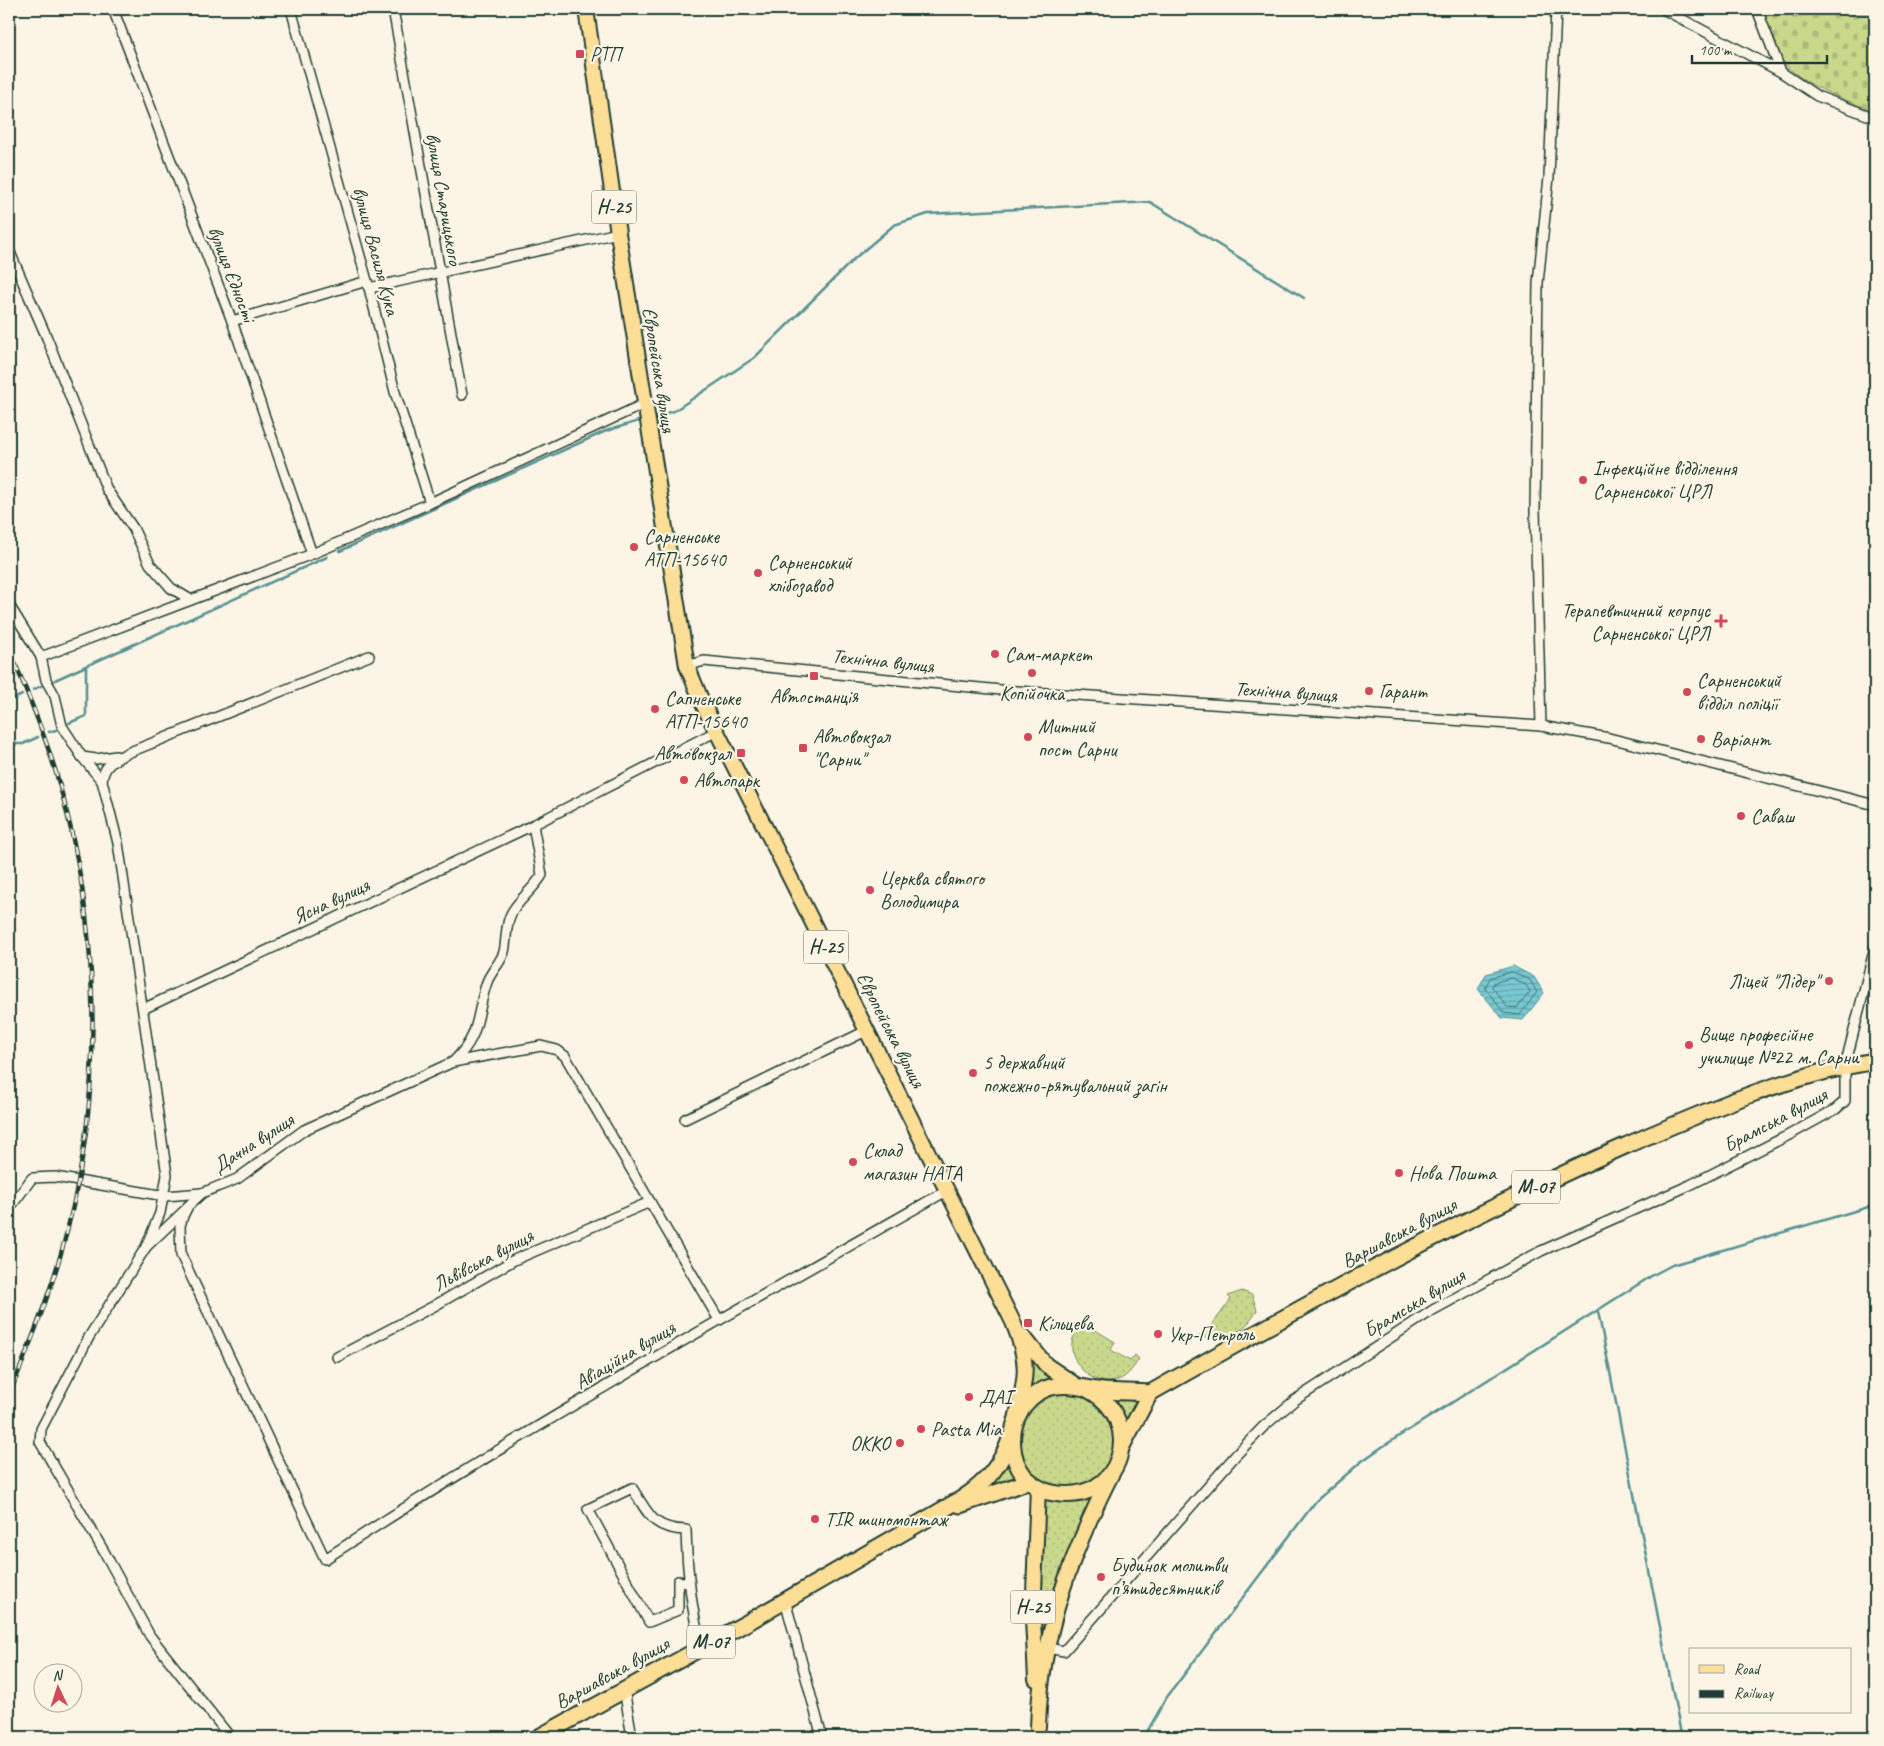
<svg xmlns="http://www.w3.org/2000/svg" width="1884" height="1746" font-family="Caveat,sans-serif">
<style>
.grass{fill:url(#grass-dots);stroke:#748a60}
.cemetery{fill:url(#cemetery-stones);stroke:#748a60}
.water{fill:url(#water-rules);stroke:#559193}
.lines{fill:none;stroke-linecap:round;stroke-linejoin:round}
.shore{stroke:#437574;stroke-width:1}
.stream{stroke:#559193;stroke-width:2.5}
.street-casing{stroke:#1f3d34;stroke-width:12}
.primary-casing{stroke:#1f3d34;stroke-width:18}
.highway-casing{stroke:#1f3d34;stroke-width:19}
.street{stroke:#fcf5e5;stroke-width:9}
.primary{stroke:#fdde96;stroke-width:14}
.highway{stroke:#fdde96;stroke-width:15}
.rail-casing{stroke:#1f3d34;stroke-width:4.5}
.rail{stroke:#fcf5e5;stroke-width:2.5;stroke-dasharray:8;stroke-linecap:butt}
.poi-dot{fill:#d1495b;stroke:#fcf5e5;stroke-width:2}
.labels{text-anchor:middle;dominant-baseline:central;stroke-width:4.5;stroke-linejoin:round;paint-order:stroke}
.shield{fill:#fcf5e5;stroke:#617469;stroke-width:1}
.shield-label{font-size:19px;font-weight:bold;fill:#1f3d34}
.poi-label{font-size:20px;fill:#1f3d34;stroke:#fcf5e5;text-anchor:start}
.street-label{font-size:20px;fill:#1f3d34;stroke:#fcf5e5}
</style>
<defs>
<pattern id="grass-dots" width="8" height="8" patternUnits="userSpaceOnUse" patternTransform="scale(1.25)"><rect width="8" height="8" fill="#cad88c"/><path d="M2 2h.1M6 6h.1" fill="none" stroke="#adba79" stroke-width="1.8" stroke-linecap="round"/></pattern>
<pattern id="cemetery-stones" width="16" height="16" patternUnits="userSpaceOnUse" patternTransform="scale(1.25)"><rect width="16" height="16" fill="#cad88c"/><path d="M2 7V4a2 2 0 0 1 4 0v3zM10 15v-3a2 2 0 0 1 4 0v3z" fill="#adba79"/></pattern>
<pattern id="water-rules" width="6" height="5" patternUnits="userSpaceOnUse" patternTransform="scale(1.25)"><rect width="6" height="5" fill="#79c9d3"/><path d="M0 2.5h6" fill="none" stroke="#63a4ac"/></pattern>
</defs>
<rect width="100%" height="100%" fill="#fcf5e5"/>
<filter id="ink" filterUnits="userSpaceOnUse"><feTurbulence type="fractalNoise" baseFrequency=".02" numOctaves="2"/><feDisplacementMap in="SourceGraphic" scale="10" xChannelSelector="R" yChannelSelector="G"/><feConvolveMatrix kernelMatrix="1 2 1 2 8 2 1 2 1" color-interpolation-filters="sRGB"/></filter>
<g filter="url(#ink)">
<!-- grass -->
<g class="grass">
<path d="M 1242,1291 L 1252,1295 L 1257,1310 C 1244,1336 1224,1338 1198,1337 C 1212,1327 1220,1314 1231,1299 L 1228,1296 Z"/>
<path d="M 1087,1325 L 1115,1342 L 1111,1350 L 1130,1361 L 1135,1355 L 1139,1359 C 1135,1365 1131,1372 1124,1377 C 1090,1399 1049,1341 1087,1325 Z"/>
<path d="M 1021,1342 L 1077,1386 L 1150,1393 L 1079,1542 L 1039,1696 L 1038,1487 L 963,1498 L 1011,1437 Z"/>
</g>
<!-- cemetery -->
<path class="cemetery" d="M 1761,9 L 1875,9 L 1875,112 C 1849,101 1792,82 1779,56 C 1771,42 1767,24 1761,9 Z"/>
<!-- water -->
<path class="water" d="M 1513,966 L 1534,977 L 1544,993 L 1523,1020 L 1502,1018 L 1478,989 L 1486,974 Z"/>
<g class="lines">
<!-- shore -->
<g class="shore">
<path d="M 1513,972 L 1530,980 L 1537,992 L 1520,1015 L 1504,1013 L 1485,988 L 1490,978 Z"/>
<path d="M 1512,978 L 1526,985 L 1530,992 L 1517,1008 L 1507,1007 L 1492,987 L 1494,983 Z"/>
</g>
<!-- stream -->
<g class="stream">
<path d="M 652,417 L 674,411 L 754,358 L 855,258 L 894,225 L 928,214 L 1150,202 L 1304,298"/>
<path d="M 340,551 L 606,431 L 642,420"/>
<path d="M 55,680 L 327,557"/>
<path d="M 33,690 L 41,686"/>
<path d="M 9,701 L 22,695"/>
<path d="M 69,723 L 86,716 L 86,666"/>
<path d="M 49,732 L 56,730"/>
<path d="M 9,744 L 23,744 L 38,737"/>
<path d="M 1598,1311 L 1681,1734"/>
<path d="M 1144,1737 L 1167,1697 L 1316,1501 L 1362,1461 L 1382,1447 L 1653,1275 L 1672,1265 L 1875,1205"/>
</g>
<defs>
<g id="street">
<path d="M 113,9 L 232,321 L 312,554"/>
<path d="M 291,9 L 369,288 L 395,392 L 430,503"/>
<path d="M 393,9 L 462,395"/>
<path d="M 1663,9 L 1781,72 L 1817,96 L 1875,118"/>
<path d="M 1757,9 L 1781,72"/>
<path d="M 9,250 L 47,338 L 107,490 L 133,528 L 150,564 L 171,588 L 191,600"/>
<path d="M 369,288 L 618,233"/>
<path d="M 232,321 L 367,281"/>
<path d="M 9,605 L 41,657 L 46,680 L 55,696 L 62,726 L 82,757 L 102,781"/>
<path d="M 41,657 L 312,554 L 430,503 L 644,404"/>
<path d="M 687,666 L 704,661 L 1001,690 L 1541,726 L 1609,738 L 1875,805"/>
<path d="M 1541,726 L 1535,510 L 1538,283 L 1549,177 L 1556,9"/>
<path d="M 82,757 L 96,759 L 116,756"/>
<path d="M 533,825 L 542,875 C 534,889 518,900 511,914 C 505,926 507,939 504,952 C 500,964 491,971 487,982 C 475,1017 482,1034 453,1062 L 304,1130 L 237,1179 L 202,1193 L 188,1206 L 183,1216 L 180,1226 L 181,1255 L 325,1559 C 528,1427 738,1309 948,1190"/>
<path d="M 143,1009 L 533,825 L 717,731"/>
<path d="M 453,1062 L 541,1046 L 557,1050 L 565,1056 L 719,1320"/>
<path d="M 685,1119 L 868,1030"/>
<path d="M 9,1209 L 32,1178 L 55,1177 L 165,1196 L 202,1193"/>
<path d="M 185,1210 L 146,1247 L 89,1337 L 41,1429 L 40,1442 L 106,1555 L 150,1636 L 230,1737"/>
<path d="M 146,1247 L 160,1213 L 167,1175 L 118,843 L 102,781 C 104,765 112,762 125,754 L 369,656"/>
<path d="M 337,1357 L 434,1306 L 514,1260 L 650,1202"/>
<path d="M 688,1583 L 678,1581 L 678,1610 L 649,1622 L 588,1509 L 632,1488 C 649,1514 652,1529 686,1530 C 687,1571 691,1608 701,1647"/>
<path d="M 785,1600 L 822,1737"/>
<path d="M 1047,1648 L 1064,1651 L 1236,1455 L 1264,1426 L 1295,1400 L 1433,1310 L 1541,1251 L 1690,1185 L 1789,1135 L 1836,1109 L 1845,1101 L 1845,1066 L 1875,947"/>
<path d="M 624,1689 L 632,1737"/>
</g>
<g id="primary">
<path d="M 586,9 L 618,233 L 687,666 L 703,704 L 1013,1322 C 1029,1361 1027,1375 1017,1415"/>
<path d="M 1023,1336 L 1046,1365 L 1077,1386"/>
<path d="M 1036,1679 L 1033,1619 L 1038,1487"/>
<path d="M 1038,1727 C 1041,1634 1070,1556 1112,1473"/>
</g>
<g id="highway">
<path d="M 1087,1389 C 1149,1420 1121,1507 1053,1493 C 1002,1483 999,1409 1045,1389 C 1065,1381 1084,1389 1104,1391 C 1120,1392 1135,1392 1150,1393"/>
<path d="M 1150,1393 C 1305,1305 1461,1218 1625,1146 C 1706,1111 1787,1075 1875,1061"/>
<path d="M 1122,1446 L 1150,1393"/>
<path d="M 960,1505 L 1030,1481"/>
<path d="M 539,1737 L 750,1621 L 963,1498 C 987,1482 1001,1465 1011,1437"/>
</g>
</defs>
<!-- street casing -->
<use href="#street" class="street-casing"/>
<!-- primary casing -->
<use href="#primary" class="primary-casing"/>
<!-- highway casing -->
<use href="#highway" class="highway-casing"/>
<!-- street -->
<use href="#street" class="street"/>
<!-- primary -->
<use href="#primary" class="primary"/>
<!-- highway -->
<use href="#highway" class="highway"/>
<defs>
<path id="rail" d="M 9,649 C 27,691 44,732 57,776 C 100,921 105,1087 66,1235 C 52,1290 31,1343 9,1395"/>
</defs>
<!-- rail casing -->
<use href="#rail" class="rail-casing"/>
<!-- rail -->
<use href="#rail" class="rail"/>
</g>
</g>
<!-- markers -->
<g class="poi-dot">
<rect x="575" y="49" width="10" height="10" rx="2.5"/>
<circle cx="1583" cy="480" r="5"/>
<circle cx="634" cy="547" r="5"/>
<circle cx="758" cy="573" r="5"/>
<path d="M1718.5 613.5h5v5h5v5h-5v5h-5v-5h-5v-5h5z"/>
<circle cx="995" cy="654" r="5"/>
<circle cx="1032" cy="673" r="5"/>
<rect x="809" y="671" width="10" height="10" rx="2.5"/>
<circle cx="1369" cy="691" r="5"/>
<circle cx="1687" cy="692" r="5"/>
<circle cx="655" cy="709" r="5"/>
<circle cx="1028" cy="737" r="5"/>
<circle cx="1701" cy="739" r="5"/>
<rect x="798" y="743" width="10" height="10" rx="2.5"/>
<rect x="736" y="748" width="10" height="10" rx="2.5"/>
<circle cx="684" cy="780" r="5"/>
<circle cx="1741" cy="816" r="5"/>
<circle cx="870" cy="890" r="5"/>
<circle cx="1829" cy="981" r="5"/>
<circle cx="1689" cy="1045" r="5"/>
<circle cx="973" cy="1073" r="5"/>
<circle cx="853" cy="1162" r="5"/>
<circle cx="1399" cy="1173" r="5"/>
<rect x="1023" y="1318" width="10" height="10" rx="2.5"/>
<circle cx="1158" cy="1334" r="5"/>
<circle cx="969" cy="1397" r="5"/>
<circle cx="921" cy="1429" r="5"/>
<circle cx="900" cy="1443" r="5"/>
<circle cx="815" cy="1519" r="5"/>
<circle cx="1101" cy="1577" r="5"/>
</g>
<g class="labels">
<!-- shield labels -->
<g class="shield">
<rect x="591.5" y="190.5" width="45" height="33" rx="4"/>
<rect x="803.5" y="930.5" width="45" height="33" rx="4"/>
<rect x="1512" y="1170.5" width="48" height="33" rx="4"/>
<rect x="1010.5" y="1590.5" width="45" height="33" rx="4"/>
<rect x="687" y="1625.5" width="48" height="33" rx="4"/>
</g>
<g class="shield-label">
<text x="614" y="207">Н-25</text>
<text x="826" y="947">Н-25</text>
<text x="1536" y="1187">М-07</text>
<text x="1033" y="1607">Н-25</text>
<text x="711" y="1642">М-07</text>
</g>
<!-- poi labels -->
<g class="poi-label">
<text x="590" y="54">РТП</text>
<text x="1593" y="468">Інфекційне відділення<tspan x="1593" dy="23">Сарненської ЦРЛ</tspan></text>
<text x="644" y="536">Сарненське<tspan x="644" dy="23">АТП-15640</tspan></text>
<text x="768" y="562">Сарненський<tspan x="768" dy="23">хлібозавод</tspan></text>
<text x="1710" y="610" text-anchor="end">Терапевтичний корпус<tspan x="1710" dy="23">Сарненської ЦРЛ</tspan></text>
<text x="1005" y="654">Сам-маркет</text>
<text x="1697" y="680">Сарненський<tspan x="1697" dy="23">відділ поліції</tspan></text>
<text x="1379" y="691">Гарант</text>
<text x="1032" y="693" text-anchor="middle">Копійочка</text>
<text x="814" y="696" text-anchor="middle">Автостанція</text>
<text x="665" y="698">Сапненське<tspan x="665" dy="23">АТП-15640</tspan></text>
<text x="1038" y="726">Митний<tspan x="1038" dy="23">пост Сарни</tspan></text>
<text x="813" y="736">Автовокзал<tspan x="813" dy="23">"Сарни"</tspan></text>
<text x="1711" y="739">Варіант</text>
<text x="731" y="753" text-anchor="end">Автовокзал</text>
<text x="694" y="780">Автопарк</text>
<text x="1751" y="816">Саваш</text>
<text x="880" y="878">Церква святого<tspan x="880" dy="23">Володимира</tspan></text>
<text x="1819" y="981" text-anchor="end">Ліцей "Лідер"</text>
<text x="1699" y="1034">Вище професійне<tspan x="1699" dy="23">училище №22 м. Сарни</tspan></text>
<text x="983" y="1062">5 державний<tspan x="983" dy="23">пожежно-рятувальний загін</tspan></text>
<text x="863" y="1150">Склад<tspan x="863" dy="23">магазин НАТА</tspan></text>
<text x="1409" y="1173">Нова Пошта</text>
<text x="1038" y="1323">Кільцева</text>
<text x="1168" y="1334">Укр-Петроль</text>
<text x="979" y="1397">ДАІ</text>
<text x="931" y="1429">Pasta Mia</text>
<text x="890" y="1443" text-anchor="end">ОККО</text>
<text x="825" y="1519">TIR шиномонтаж</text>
<text x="1111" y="1565">Будинок молитви<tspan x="1111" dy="23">п’ятидесятників</tspan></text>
</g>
<!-- street labels -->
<g class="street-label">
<text transform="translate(444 199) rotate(80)">вулиця Старицького</text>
<text transform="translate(376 251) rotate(75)">вулиця Василя Кука</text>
<text transform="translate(232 274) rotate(69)">вулиця Єдності</text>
<text transform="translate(659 370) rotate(81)">Європейська вулиця</text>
<text transform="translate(883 661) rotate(6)">Технічна вулиця</text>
<text transform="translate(1286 692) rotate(4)">Технічна вулиця</text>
<text transform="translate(331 901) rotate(-25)">Ясна вулиця</text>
<text transform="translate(891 1030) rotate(63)">Європейська вулиця</text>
<text transform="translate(1775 1120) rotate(-28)">Брамська вулиця</text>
<text transform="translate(253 1143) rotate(-33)">Дачна вулиця</text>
<text transform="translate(1399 1233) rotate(-28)">Варшавська вулиця</text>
<text transform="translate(483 1260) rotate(-28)">Львівська вулиця</text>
<text transform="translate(1414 1303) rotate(-31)">Брамська вулиця</text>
<text transform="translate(625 1355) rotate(-31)">Авіаційна вулиця</text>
<text transform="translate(612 1673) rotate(-29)">Варшавська вулиця</text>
</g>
</g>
<!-- margin -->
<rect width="1884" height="1746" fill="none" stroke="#fcf5e5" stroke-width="30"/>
<rect x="15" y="15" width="1854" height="1716" fill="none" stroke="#1f3d34" stroke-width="2" filter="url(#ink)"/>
<!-- legend -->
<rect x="1689" y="1648" width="162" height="65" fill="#fcf5e5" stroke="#a4ab9e"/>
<rect x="1699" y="1665" width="25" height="8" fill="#fdde96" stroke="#a4ab9e"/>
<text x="1734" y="1674" font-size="15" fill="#1f3d34">Road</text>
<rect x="1699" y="1690" width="25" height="8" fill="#1f3d34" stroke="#a4ab9e"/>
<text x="1734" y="1698" font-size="15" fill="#1f3d34">Railway</text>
<!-- north arrow -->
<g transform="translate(58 1688) rotate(356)"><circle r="24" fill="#fcf5e5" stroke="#a4ab9e"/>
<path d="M0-4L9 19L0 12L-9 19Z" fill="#d1495b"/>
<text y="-8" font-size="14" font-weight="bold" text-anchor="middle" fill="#1f3d34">N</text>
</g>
<!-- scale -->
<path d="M1692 55v8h135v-8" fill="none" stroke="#1f3d34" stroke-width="2.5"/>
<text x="1699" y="55" font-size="15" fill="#1f3d34" stroke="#fcf5e5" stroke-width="4" paint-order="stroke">100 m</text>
</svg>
